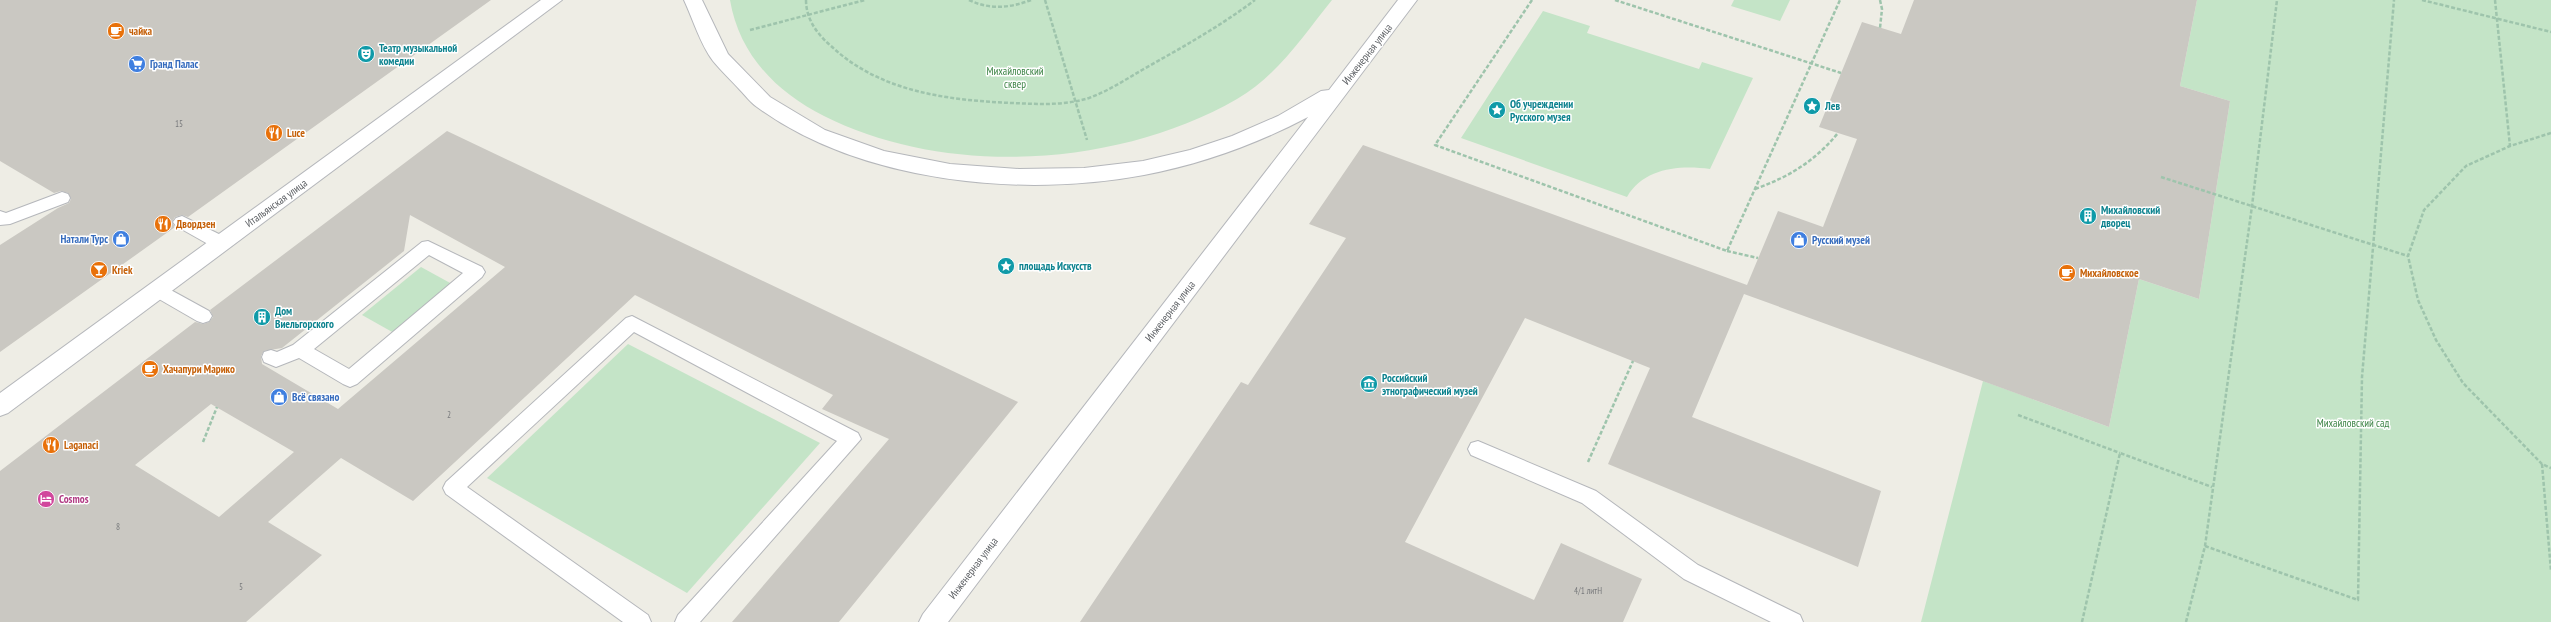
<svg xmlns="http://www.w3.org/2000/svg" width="2551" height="622" font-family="'PT Sans Narrow',sans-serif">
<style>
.green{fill:#c4e4c7}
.building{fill:#cac8c2;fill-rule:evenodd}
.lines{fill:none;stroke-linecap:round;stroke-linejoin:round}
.service-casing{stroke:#b5b7bb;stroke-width:2}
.minor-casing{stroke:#b5b7bb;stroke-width:2}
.path{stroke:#9ec4ac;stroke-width:2.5;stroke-dasharray:4 2;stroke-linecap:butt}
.service{fill:#fff;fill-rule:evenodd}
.minor{fill:#fff;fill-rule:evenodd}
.labels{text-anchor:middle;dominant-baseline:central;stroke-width:3;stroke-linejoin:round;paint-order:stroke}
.number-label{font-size:9px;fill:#787a7c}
.food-label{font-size:11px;font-weight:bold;fill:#c56008;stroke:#fff;text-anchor:start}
.culture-label{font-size:11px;font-weight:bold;fill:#0d838f;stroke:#fff;text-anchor:start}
.street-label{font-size:11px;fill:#5d6064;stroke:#fff}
.shop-label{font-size:11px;font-weight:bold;fill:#366cbe;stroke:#fff;text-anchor:start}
.park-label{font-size:11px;fill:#3d8446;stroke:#fff}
.hotel-label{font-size:11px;font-weight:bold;fill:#b23c85;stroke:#fff;text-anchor:start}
</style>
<rect width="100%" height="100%" fill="#eeede5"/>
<!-- green -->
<g class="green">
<path d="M 730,0 L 1332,0 C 1303,36 1278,75 1237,99 C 1119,167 947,178 824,116 C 776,92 739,54 730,0 Z"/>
<path d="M 1734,0 L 1790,0 L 1780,21 L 1731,6 Z"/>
<path d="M 2197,0 L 2551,0 L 2551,622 L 1921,622 L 1983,381 L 2109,427 L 2139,279 L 2199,299 L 2230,101 L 2180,86 Z"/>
<path d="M 1543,11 L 1590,26 L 1587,33 L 1699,69 L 1702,62 L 1753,78 L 1710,169 C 1679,165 1644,168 1627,197 L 1461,138 Z"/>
<path d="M 421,267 L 452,284 L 394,333 L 362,315 Z"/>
<path d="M 628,344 L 820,443 L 687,593 L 487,478 Z"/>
</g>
<!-- building -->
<g class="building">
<path d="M 0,0 L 491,0 L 188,217 L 182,215 L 175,217 L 172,222 L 175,227 L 0,352 L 0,245 L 58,208 L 69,203 L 71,199 L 68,193 L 61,191 L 54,193 L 0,161 Z"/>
<path d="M 1914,0 L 2197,0 L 2180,86 L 2230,101 L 2199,299 L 2139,279 L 2109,427 L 1744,294 L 1692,417 L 1881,491 L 1858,567 L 1608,464 L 1650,368 L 1525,318 L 1405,542 L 1534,600 L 1561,543 L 1642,579 L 1623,622 L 1080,622 L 1241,382 L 1248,385 L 1346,238 L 1309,224 L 1363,145 L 1747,285 L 1778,211 L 1823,227 L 1857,139 L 1819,127 L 1862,22 L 1901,34 Z"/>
<path d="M 447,131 L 1018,402 L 839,622 L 732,622 L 889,439 L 822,409 L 833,395 L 635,295 L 413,501 L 341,458 L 268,522 L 322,555 L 246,622 L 0,622 L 0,471 L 195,322 L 203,324 L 209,322 L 213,317 L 210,310 ZM 410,215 L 505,267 L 338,409 L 262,364 L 261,356 L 264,351 L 282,348 L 404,251 ZM 211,404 L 294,452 L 219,517 L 135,465 Z"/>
</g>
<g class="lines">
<defs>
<g id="service">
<path d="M 62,192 L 68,194 L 70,198 L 68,202 L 10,224 L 0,225 L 0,211 L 6,213 Z"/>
<path d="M 182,216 L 227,238 L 230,243 L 227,248 L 221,249 L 215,248 L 176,226 L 173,222 L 176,218 Z"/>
<path d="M 428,241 L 482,267 L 485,272 L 482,277 L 357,384 L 350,387 L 343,384 L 299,358 L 276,367 L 264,362 L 262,357 L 264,352 L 271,350 L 277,352 L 293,345 L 422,242 ZM 429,255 L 463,273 L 349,369 L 314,349 Z"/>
<path d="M 158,283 L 209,311 L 212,316 L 209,321 L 203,323 L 197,321 L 152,295 L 149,290 L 152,285 Z"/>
<path d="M 632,316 L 858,433 L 861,439 L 700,622 L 675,622 L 678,615 L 837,441 L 634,332 L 467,487 L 648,615 L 651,622 L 623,622 L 446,494 L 443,488 L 446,482 L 626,318 Z"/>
<path d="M 1478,441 L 1596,491 L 1698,565 L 1800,615 L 1803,622 L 1771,622 L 1684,579 L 1582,503 L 1471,455 L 1468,449 L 1471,443 Z"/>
</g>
<g id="minor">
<path d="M 541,0 L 562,0 L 8,413 L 0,416 L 0,393 Z"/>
<path d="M 684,0 L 702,0 L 728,54 L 770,97 L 825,130 L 884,151 L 950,164 L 1019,169 L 1084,168 L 1143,161 L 1190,150 L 1232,136 L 1278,116 L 1321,91 L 1329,90 L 1398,0 L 1417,0 L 948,622 L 919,622 L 923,614 L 1308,117 C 1257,144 1202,164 1144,175 C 1021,198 861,183 757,107 C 751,103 745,95 740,90 C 731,80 721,71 713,61 C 700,44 693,19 684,0 Z"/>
</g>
</defs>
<!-- service casing -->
<use href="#service" class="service-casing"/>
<!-- minor casing -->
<use href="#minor" class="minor-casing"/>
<!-- path -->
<g class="path">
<path d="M 806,0 C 806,19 817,34 831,46 C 880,92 947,100 1011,103 C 1037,104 1063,106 1089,98 C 1108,91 1125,80 1142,70 C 1181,48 1219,27 1255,0"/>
<path d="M 969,0 C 990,10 1010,8 1031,0"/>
<path d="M 1045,0 L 1087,140"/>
<path d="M 1532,0 L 1435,145 L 1727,251 L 1840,0"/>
<path d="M 1615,0 L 1841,73"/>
<path d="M 1880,0 L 1882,9 L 1880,28"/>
<path d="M 2422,0 L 2551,32"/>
<path d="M 2495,0 L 2510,146"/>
<path d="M 750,30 L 865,0"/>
<path d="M 2551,133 L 2510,146 L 2466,166 L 2424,210 L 2408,256 L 2418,300 L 2436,340 L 2463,383 L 2542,464 L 2551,468"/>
<path d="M 2161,177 L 2408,256"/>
<path d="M 1755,189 C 1789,177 1815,161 1838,133"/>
<path d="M 1727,251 L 1758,258"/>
<path d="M 2018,415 L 2120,453"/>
<path d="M 203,442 L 217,407"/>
<path d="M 1588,462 L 1633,361"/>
<path d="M 2542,464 L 2551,571"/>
<path d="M 2205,546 L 2358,600 L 2362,377 L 2394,0"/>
<path d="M 2082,622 L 2120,453 L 2212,487"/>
<path d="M 2186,622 L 2205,546 L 2252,206 L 2277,0"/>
</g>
<!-- service -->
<use href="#service" class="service"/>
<!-- minor -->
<use href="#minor" class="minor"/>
</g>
<!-- icons -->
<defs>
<symbol id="cafe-disc" viewBox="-11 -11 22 22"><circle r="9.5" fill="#e8710a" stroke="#fff"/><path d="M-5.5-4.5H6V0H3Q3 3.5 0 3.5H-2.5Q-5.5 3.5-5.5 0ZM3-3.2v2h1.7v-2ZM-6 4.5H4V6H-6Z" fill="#fff"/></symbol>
<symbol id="theatre-disc" viewBox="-11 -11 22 22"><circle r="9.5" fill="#0f9aa8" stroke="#fff"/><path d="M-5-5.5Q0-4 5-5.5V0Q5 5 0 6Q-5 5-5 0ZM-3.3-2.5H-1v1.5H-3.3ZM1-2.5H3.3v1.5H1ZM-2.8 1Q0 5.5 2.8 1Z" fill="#fff"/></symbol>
<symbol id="supermarket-disc" viewBox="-11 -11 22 22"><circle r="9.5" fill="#3f7fe0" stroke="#fff"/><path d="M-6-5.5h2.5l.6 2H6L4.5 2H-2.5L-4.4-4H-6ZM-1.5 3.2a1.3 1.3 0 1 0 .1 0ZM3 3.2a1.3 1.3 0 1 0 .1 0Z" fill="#fff"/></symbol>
<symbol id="sight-disc" viewBox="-11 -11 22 22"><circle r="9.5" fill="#0f9aa8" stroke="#fff"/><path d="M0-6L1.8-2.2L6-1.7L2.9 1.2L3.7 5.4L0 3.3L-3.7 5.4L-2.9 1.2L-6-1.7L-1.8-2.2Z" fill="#fff"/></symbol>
<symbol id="restaurant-disc" viewBox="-11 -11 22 22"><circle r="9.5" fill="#e8710a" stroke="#fff"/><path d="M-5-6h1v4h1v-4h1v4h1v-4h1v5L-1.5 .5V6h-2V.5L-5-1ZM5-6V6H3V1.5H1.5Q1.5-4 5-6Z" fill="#fff"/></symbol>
<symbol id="building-disc" viewBox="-11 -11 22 22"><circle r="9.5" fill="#0f9aa8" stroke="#fff"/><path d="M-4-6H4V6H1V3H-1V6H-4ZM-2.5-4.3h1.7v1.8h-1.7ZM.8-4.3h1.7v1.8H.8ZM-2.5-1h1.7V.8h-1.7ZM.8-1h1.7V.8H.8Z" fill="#fff"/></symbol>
<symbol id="shop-disc" viewBox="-11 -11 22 22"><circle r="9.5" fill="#3f7fe0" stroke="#fff"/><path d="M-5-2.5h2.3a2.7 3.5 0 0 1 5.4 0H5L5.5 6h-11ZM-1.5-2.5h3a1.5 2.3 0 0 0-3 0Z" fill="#fff"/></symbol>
<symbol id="bar-disc" viewBox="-11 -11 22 22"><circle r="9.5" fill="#e8710a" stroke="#fff"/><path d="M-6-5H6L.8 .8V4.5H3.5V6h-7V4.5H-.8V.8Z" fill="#fff"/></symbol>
<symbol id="museum-disc" viewBox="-11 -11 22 22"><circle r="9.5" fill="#0f9aa8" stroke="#fff"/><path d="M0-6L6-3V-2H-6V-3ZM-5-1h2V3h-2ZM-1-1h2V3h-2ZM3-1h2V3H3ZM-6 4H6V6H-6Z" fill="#fff"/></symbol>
<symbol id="hotel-disc" viewBox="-11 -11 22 22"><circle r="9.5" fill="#d1479c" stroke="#fff"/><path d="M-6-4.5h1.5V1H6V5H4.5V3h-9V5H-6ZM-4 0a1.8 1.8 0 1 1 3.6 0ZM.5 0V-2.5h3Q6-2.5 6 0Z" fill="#fff"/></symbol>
</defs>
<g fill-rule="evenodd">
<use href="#cafe-disc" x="106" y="21" width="20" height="20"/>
<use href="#theatre-disc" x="356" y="44" width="20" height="20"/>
<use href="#supermarket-disc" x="127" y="54" width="20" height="20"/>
<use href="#sight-disc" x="1802" y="96" width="20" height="20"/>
<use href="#sight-disc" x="1487" y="100" width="20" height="20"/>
<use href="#restaurant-disc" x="264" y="123" width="20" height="20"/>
<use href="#building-disc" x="2078" y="206" width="20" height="20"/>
<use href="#restaurant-disc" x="153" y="214" width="20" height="20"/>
<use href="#shop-disc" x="111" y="229" width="20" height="20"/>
<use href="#shop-disc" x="1789" y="230" width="20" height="20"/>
<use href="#sight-disc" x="996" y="256" width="20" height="20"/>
<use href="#bar-disc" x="89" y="260" width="20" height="20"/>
<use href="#cafe-disc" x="2057" y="263" width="20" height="20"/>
<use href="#building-disc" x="252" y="307" width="20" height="20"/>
<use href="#cafe-disc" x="140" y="359" width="20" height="20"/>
<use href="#museum-disc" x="1359" y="374" width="20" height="20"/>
<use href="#shop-disc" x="269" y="387" width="20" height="20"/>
<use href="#restaurant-disc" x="41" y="435" width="20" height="20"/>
<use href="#hotel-disc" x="36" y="489" width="20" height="20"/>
</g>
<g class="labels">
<!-- number labels -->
<g class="number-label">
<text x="179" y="123">15</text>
<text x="449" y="414">2</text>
<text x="118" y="526">8</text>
<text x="241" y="586">5</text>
<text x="1588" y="590">4/1 литН</text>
</g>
<!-- food labels -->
<g class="food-label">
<text x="129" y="31">чайка</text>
<text x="287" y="133">Luce</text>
<text x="176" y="224">Двордзен</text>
<text x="112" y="270">Kriek</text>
<text x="2080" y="273">Михайловское</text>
<text x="163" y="369">Хачапури Марико</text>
<text x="64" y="445">Laganaci</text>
</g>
<!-- culture labels -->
<g class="culture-label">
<text x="379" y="48">Театр музыкальной<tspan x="379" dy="13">комедии</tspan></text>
<text x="1510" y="104">Об учреждении<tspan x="1510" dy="13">Русского музея</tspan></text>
<text x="1825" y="106">Лев</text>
<text x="2101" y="210">Михайловский<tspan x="2101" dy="13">дворец</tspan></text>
<text x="1019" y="266">площадь Искусств</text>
<text x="275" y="311">Дом<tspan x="275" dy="13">Виельгорского</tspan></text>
<text x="1382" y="378">Российский<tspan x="1382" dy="13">этнографический музей</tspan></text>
</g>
<!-- street labels -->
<g class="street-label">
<text transform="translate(1367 54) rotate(-52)">Инженерная улица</text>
<text transform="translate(276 203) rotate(-36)">Итальянская улица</text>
<text transform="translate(1170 311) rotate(-52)">Инженерная улица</text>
<text transform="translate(973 568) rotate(-53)">Инженерная улица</text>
</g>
<!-- shop labels -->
<g class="shop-label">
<text x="150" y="64">Гранд Палас</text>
<text x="108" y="239" text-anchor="end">Натали Турс</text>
<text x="1812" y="240">Русский музей</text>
<text x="292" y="397">Всё связано</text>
</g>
<!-- park labels -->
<g class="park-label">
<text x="1015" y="71">Михайловский<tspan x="1015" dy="13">сквер</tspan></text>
<text x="2353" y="423">Михайловский сад</text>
</g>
<!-- hotel labels -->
<g class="hotel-label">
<text x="59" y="499">Cosmos</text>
</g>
</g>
</svg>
